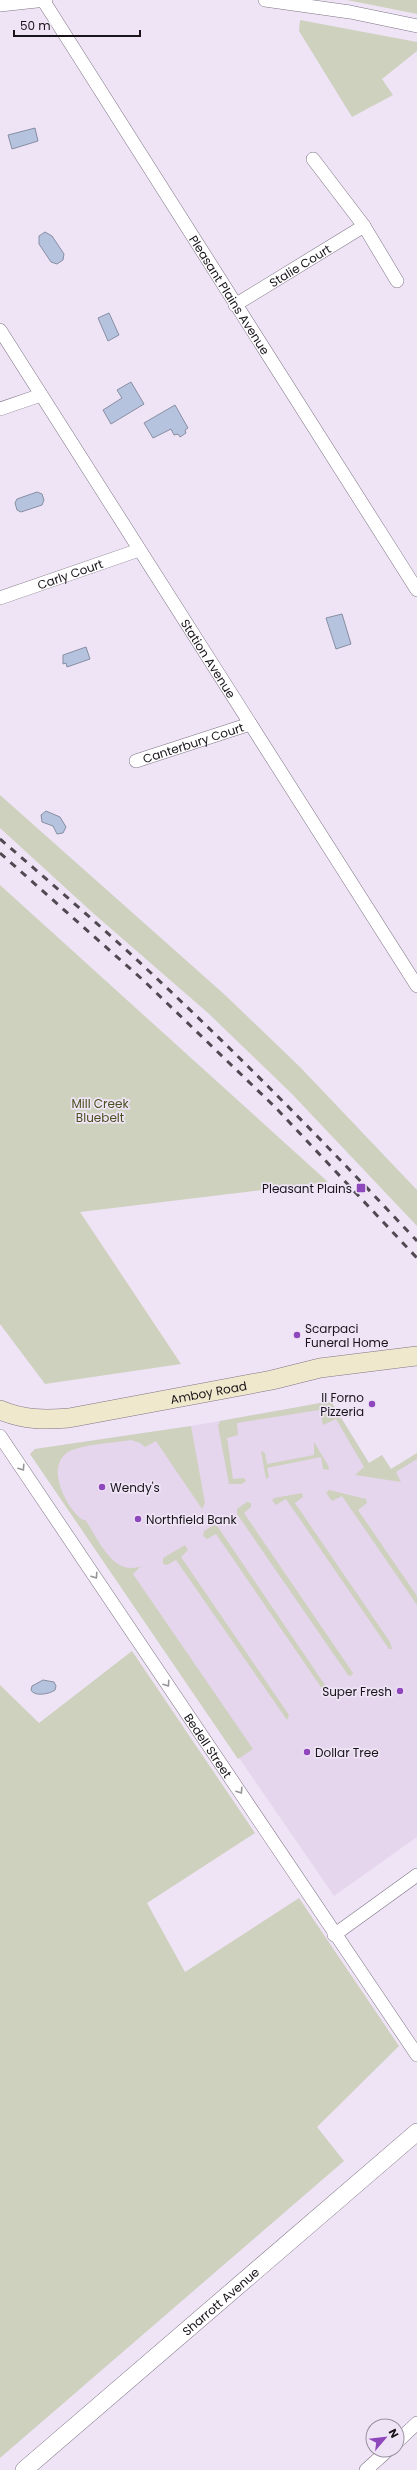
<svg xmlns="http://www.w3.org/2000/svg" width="417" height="2470" font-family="Poppins,sans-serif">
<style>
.built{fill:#e5d6ed}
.green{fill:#ced1be}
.water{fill:#b6c3de;stroke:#878ea3}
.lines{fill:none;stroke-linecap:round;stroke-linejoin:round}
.minor-casing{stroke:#7f7585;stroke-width:14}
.tertiary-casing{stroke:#7f7585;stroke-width:18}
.secondary-casing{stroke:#7f7585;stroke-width:20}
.minor{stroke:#fff;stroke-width:13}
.tertiary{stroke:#fff;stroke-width:17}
.secondary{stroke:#f0e8cc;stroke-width:19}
.rail{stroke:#4f4952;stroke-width:3;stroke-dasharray:7 7;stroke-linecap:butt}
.oneway{stroke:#979598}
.poi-dot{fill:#8f48bc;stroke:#efe4f6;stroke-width:1.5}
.labels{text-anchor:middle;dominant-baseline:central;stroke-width:3.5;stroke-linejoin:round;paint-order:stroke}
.street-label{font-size:12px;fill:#18141a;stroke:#efe4f6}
.park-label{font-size:12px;fill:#4b501f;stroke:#efe4f6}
.poi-label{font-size:12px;fill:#18141a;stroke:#efe4f6;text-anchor:start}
</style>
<rect width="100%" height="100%" fill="#efe4f6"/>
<!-- built -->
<path class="built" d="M 326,1402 L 332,1403 L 369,1463 L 382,1455 L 391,1469 L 417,1453 L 417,1837 L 334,1896 L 30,1454 L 35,1449 L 191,1426 Z"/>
<!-- green -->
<g class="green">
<path d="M 347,0 L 417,0 L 417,14 Z"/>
<path d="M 300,20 L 417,42 L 417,51 L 382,79 L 393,95 L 352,117 L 299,31 Z"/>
<path d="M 0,795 L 224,994 L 300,1067 L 417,1190 L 417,1226 L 291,1093 L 208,1013 L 93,913 L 0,828 Z"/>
<path d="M 0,885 L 328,1182 L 80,1212 L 181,1364 L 45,1384 L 0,1324 Z"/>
<path d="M 326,1402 L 332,1403 L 369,1463 L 382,1455 L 391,1469 L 417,1453 L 417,1459 L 396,1472 L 401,1482 L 355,1475 L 364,1467 L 336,1419 L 323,1425 L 319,1410 L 237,1423 L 238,1435 L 227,1438 L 233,1479 L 244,1478 L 246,1481 L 242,1484 L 229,1484 L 218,1426 L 220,1421 Z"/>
<path d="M 191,1426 L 205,1503 L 202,1509 L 156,1441 L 145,1447 L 140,1443 L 131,1440 C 114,1443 85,1444 70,1451 C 45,1464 64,1503 79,1517 C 81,1520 84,1519 86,1521 C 99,1540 113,1577 141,1566 L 133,1574 L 253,1749 L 238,1759 L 30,1454 L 35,1449 Z"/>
<path d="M 314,1442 L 329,1467 L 328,1470 L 323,1469 L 321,1457 L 267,1468 L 269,1477 L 266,1479 L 261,1451 L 265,1453 L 267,1464 L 314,1455 Z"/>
<path d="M 329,1490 L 366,1499 L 367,1503 L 358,1510 L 417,1596 L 417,1605 L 342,1496 L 332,1501 L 326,1493 Z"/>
<path d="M 302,1493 L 303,1497 L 295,1503 L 390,1642 L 392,1649 L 389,1649 L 286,1499 L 276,1505 L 272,1500 L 274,1498 Z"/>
<path d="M 247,1502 L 251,1503 L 251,1507 L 244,1513 L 353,1673 L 351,1676 L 348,1675 L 237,1514 L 237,1509 Z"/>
<path d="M 214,1525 L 218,1527 L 329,1691 L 325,1693 L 216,1534 L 207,1539 L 203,1536 L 204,1531 Z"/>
<path d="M 185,1545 L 188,1550 L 181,1557 L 289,1715 L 287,1720 L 176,1560 L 167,1565 L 163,1564 L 163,1558 Z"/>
<path d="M 132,1651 L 255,1833 L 147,1903 L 185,1972 L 299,1898 L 399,2046 L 317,2127 L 344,2161 L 0,2458 L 0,1685 L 39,1723 Z"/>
</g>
<!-- water -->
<g class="water">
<path d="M 35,128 L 38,141 L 12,149 L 8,135 Z"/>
<path d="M 45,232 L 52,236 L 64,254 L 63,260 L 57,264 L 51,262 L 39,244 L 39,236 Z"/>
<path d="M 109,313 L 119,335 L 108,341 L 98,318 Z"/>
<path d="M 131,382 L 144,404 L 111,424 L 103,410 L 122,398 L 117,390 Z"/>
<path d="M 175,405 L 188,428 L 185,430 L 186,433 L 180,437 L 178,434 L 174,435 L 171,429 L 153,438 L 144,423 Z"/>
<path d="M 37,492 L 42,494 L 44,500 L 42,505 L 21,512 L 17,510 L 15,503 L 17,499 Z"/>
<path d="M 342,614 L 351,644 L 336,649 L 326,618 Z"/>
<path d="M 86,647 L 90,659 L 67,667 L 66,663 L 63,664 L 63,655 Z"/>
<path d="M 46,811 L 60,817 L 66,827 L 63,833 L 57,834 L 53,826 L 42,822 L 41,815 Z"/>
<path d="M 43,1680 L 54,1682 L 56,1686 L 55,1690 C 50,1694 34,1697 31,1690 L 32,1686 Z"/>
</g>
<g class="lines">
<defs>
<g id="minor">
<path id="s1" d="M 43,0 L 417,590"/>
<path d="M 265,0 L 350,12 L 417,26"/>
<path d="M 0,5 L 46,0"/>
<path d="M 313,159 L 364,226"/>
<path id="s2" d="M 235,305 L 364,226 L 397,281"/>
<path id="s3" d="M 0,330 L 417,986"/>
<path d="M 0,409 L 41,395"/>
<path id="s4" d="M 0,598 L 139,550"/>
<path id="s5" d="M 136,761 L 250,724"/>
<path id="s6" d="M 0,1436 L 417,2055"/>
<path d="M 334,1935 L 417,1875"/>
<path d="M 397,2442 L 417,2423"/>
<path d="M 366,2470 L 388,2450"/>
</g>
<g id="tertiary">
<path id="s7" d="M 24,2470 L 417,2132"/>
</g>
<g id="secondary">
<path id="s8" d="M 0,1410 C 24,1420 44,1420 69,1418 L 272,1380 L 320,1368 L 417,1356"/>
</g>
</defs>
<!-- minor casing -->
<use href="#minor" class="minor-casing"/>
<!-- tertiary casing -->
<use href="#tertiary" class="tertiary-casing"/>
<!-- secondary casing -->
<use href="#secondary" class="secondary-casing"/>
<!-- minor -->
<use href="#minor" class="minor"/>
<!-- tertiary -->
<use href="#tertiary" class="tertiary"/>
<!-- secondary -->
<use href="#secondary" class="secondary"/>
<!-- rail -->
<g class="rail">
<path d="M 0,839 C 51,883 102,927 151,973 C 243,1059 331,1149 417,1241"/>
<path d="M 0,853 L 143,980 L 276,1108 L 417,1258"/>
</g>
</g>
<!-- one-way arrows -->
<defs><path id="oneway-chevron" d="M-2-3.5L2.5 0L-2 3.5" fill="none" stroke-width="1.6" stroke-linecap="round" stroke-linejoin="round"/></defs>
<g class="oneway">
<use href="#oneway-chevron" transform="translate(22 1468) rotate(56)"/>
<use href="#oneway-chevron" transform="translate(95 1576) rotate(56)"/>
<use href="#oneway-chevron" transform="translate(167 1684) rotate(56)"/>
<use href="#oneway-chevron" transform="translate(240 1791) rotate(57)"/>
</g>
<!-- markers -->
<g class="poi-dot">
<rect x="356" y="1183" width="10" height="10" rx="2"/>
<circle cx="297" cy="1335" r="4"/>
<circle cx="372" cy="1404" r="4"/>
<circle cx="102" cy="1487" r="4"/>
<circle cx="138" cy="1519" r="4"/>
<circle cx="400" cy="1691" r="4"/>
<circle cx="307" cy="1752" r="4"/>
</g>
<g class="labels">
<!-- street labels -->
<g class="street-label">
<text stroke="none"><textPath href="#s2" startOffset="76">Stalie Court</textPath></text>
<text stroke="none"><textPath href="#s1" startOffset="349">Pleasant Plains Avenue</textPath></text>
<text stroke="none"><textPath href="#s4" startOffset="74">Carly Court</textPath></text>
<text stroke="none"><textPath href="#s3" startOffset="389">Station Avenue</textPath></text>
<text stroke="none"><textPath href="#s5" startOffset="60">Canterbury Court</textPath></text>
<text stroke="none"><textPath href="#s8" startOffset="212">Amboy Road</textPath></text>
<text stroke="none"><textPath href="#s6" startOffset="373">Bedell Street</textPath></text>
<text stroke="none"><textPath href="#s7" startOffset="259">Sharrott Avenue</textPath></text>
</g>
<!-- park labels -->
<g class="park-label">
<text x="100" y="1103">Mill Creek<tspan x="100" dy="14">Bluebelt</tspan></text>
</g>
<!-- poi labels -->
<g class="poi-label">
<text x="352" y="1188" text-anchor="end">Pleasant Plains</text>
<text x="305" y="1328">Scarpaci<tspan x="305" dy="14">Funeral Home</tspan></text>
<text x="364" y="1397" text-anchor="end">Il Forno<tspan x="364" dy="14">Pizzeria</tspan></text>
<text x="110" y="1487">Wendy's</text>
<text x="146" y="1519">Northfield Bank</text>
<text x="392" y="1691" text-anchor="end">Super Fresh</text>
<text x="315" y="1752">Dollar Tree</text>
</g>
</g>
<!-- north arrow -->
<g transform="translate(385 2438) rotate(62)"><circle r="19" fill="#efe4f6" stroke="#99919e"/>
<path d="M0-3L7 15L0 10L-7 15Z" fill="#8f48bc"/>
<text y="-6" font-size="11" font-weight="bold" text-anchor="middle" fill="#18141a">N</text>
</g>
<!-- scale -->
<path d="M14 30v6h126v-6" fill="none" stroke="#18141a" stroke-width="2"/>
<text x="20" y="30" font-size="12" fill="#18141a" stroke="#efe4f6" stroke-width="3" paint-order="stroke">50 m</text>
</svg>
